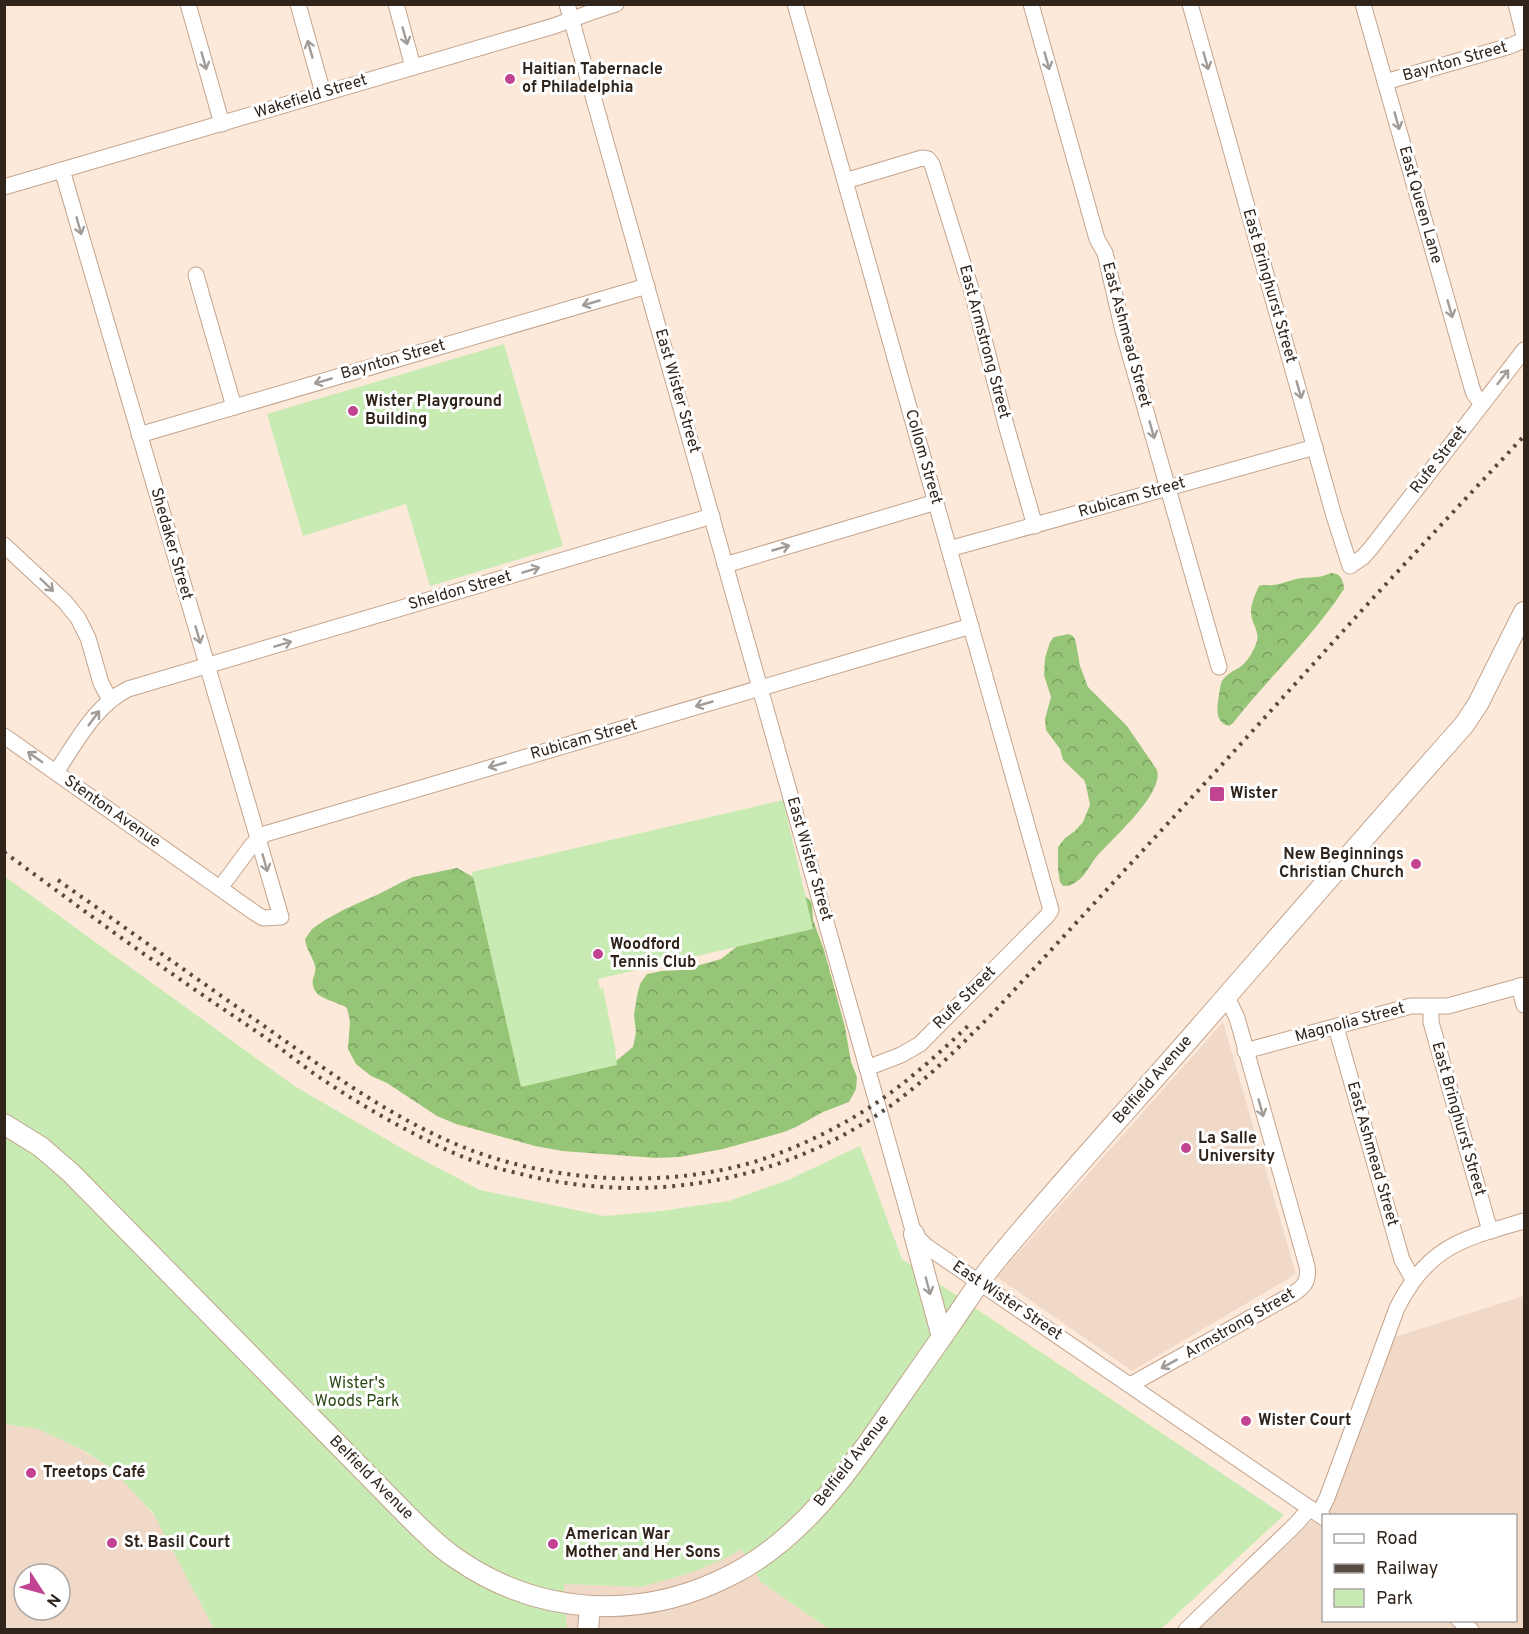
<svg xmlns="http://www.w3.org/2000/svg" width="1529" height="1634" font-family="Overpass,sans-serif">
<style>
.built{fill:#f1d9c8;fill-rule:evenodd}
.forest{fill:url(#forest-crowns)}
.green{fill:#c7ebb2}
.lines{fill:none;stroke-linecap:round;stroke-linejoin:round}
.minor-casing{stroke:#c4a48d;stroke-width:17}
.tertiary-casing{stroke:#c4a48d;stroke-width:22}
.minor{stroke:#fff;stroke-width:15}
.tertiary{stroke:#fff;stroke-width:20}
.rail{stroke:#574a40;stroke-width:4;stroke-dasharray:3 6;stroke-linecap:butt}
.oneway{stroke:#a29c98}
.poi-dot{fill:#c14391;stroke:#fff;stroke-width:2}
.labels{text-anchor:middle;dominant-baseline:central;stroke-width:6;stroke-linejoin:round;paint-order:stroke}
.street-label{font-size:16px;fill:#30241b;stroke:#fff}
.poi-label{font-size:16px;font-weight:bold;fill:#30241b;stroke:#fff;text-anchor:start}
.park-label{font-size:16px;fill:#2b4913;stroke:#fff}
</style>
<defs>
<pattern id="forest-crowns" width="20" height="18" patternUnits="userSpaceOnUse" patternTransform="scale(1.5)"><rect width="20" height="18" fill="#96c577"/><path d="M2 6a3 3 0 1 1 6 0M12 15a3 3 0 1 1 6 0" fill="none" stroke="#7ba061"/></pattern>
</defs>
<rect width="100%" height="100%" fill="#fde9da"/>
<!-- built -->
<g class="built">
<path d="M 1223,1022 L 1296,1274 L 1132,1371 L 997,1277 Z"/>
<path d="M 1524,1296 L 1524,1629 L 1193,1630 L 1319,1514 L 1385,1340 ZM 1324,1516 L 1516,1516 L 1516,1620 L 1324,1620 Z"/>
<path d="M 4,1424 L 38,1429 L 75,1446 L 111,1468 L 138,1496 L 158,1521 L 214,1629 L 5,1629 ZM 24,1574 L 60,1574 L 60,1610 L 24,1610 Z"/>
<path d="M 741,1549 L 761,1582 L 829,1629 L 567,1629 L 564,1584 L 641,1587 Z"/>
</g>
<!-- forest -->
<g class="forest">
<path d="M 1331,573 C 1340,572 1344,581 1344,589 C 1312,638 1269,677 1233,723 L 1229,726 C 1214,722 1217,707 1219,695 C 1220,690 1220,685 1222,681 C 1226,674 1234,671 1240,667 C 1247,662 1253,652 1256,644 C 1261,633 1252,625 1251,613 C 1251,603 1255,595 1259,586 C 1264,584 1268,586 1273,585 C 1283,584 1292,579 1302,578 C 1313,577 1321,578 1331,573 Z"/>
<path d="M 1069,634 L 1074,637 L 1076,643 L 1080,666 L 1088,687 L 1127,726 L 1157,770 C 1164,794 1112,839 1097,856 C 1090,864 1085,877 1076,882 C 1072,885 1068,886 1063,886 L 1060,882 L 1058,870 L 1058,847 L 1065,838 L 1075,831 L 1083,822 L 1090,805 L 1086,785 L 1084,780 L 1063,760 L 1060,749 L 1046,730 L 1045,719 L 1051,697 L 1044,675 L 1045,658 L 1050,642 L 1054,637 Z"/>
<path d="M 457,868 L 475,878 L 616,1061 L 633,1047 L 636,1032 L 634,1015 L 637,996 L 640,984 L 647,974 L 662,971 L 682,970 L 721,959 L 803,895 L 810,900 L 812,904 L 813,920 L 824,950 L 845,1027 L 851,1062 L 857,1077 L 856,1089 L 849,1102 L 823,1112 L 796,1127 L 784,1132 L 723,1149 L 679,1157 L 656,1158 L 562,1151 L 535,1146 L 456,1124 L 437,1116 L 387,1083 L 371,1076 L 356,1064 L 348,1049 L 350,1021 L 347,1008 C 336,1000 315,1000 313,985 C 311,979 317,973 315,966 C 313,957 306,950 305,939 L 312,929 L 325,920 L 345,909 L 381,893 L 402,882 L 413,877 Z"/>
</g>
<!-- green -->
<g class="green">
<path d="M 504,344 L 563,546 L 430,586 L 406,504 L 303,536 L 267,414 Z"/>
<path d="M 783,800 L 813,929 L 598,979 L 600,989 L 603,988 L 616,1052 L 615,1053 L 617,1065 L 521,1087 L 472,872 Z"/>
<path d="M 4,876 L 296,1087 L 410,1153 L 480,1190 L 604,1216 L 661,1211 L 729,1201 L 788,1180 L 860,1146 L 902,1259 L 1284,1515 L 1161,1629 L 829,1629 L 761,1582 L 741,1549 L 734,1554 L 693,1572 L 641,1587 L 564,1584 L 567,1629 L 214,1629 L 153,1513 L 112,1469 L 83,1450 L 38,1429 L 5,1424 Z"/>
</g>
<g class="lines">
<defs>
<g id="minor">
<path d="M 188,4 L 222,124"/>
<path d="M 298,4 L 323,93"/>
<path d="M 396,4 L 413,67"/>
<path d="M 567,4 L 914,1234 L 926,1246 L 1324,1518"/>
<path d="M 795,4 L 1051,910 L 1047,916 L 920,1044 L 901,1055 L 867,1068"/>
<path d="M 1031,4 L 1097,239 L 1105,253 L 1123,331 L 1219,667"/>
<path d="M 1190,4 L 1334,516 L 1350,566 L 1363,557 L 1371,548 L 1524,350"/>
<path d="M 1363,4 L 1472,388 L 1474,394 L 1482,404"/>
<path d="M 1516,4 L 1524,36"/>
<path d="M 1385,82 L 1510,46 L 1524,40"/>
<path d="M 845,181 L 922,158 L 928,159 L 932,164 L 972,292 L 1006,425 L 1035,526"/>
<path d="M 4,187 L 554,26 L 589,13 L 616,4"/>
<path d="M 196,275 L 234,407"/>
<path d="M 139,435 L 647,286"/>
<path d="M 4,545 L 65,602 L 78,618 L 88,638 L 101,683 L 110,700"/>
<path d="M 949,549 L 1315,447"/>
<path d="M 725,565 L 936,502"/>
<path d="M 4,736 L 255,913 L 263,918 L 281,917 L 62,170"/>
<path d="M 56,772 C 76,743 95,705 128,689 L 712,516"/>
<path d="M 220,888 L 252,845 L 265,834 L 971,626"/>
<path d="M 1519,986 L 1524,1005"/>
<path d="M 1431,1007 L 1431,1022 L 1490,1231"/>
<path d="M 1336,1027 L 1402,1260 L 1413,1279"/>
<path d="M 1245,1051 L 1411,1006 L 1448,1006 L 1524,985"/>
<path d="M 1130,1385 L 1293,1294 C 1305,1286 1309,1281 1307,1266 L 1237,1018 L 1227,997"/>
<path d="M 1319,1514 L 1327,1498 L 1397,1308 C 1428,1246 1462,1239 1524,1221"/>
<path d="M 1459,1620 L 1471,1630"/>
<path d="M 1186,1630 L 1296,1524 L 1310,1508"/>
</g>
<g id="tertiary">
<path d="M 4,1124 L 41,1147 L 71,1173 L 407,1515 C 423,1531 439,1547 457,1559 C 541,1617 643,1621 733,1574 C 801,1539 849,1472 891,1410 C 911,1381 931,1353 951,1324 C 965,1304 978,1283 994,1263 C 1060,1183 1131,1106 1199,1028 C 1287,927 1375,825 1464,725 L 1478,704 L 1524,612"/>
<path d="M 914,1234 L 942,1337"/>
<path d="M 588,1630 L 590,1607"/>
</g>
</defs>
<!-- minor casing -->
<use href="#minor" class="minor-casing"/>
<!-- tertiary casing -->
<use href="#tertiary" class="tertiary-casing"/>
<!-- minor -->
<use href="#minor" class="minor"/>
<!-- tertiary -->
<use href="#tertiary" class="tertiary"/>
<!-- rail -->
<g class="rail">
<path d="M 4,852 C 60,893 115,934 171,973 C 202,995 234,1016 266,1038 C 283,1050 299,1063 316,1075 C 360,1105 407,1132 456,1154 C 477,1163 499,1169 521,1174 C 643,1205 772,1184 877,1115 C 920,1087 957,1049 993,1013 L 1218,769 L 1374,597 L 1524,436"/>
<path d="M 58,880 C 128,930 197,979 267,1028 C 329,1072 391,1118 463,1147 C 554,1184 676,1190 769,1157 C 800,1146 831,1131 859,1114 C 899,1090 934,1058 968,1026"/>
</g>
</g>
<!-- one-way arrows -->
<defs><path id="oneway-shaft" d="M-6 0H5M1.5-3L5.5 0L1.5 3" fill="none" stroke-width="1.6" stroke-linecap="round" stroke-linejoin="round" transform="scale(1.5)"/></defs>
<g class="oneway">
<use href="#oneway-shaft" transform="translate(405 36) rotate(74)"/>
<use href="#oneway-shaft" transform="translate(310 49) rotate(-106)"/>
<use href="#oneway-shaft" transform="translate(204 61) rotate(74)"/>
<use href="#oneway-shaft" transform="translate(1047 61) rotate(74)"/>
<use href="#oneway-shaft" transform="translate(1206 61) rotate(74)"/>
<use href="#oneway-shaft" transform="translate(1397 121) rotate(74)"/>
<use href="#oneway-shaft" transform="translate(79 226) rotate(74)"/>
<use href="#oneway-shaft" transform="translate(591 303) rotate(164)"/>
<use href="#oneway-shaft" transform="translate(1450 309) rotate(74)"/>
<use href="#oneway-shaft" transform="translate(1503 377) rotate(-52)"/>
<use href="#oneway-shaft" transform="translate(323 381) rotate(164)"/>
<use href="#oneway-shaft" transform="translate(1299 390) rotate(74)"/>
<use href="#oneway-shaft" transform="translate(1152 430) rotate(74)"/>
<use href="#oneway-shaft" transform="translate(781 548) rotate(-16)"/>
<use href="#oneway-shaft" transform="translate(531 570) rotate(-17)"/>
<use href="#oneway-shaft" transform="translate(47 585) rotate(44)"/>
<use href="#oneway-shaft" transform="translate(198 635) rotate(74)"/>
<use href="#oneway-shaft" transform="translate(283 644) rotate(-17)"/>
<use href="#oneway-shaft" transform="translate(704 704) rotate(164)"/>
<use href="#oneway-shaft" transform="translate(94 718) rotate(-53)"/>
<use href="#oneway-shaft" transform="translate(35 757) rotate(-145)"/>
<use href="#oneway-shaft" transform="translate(497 765) rotate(164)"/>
<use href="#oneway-shaft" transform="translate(265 863) rotate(74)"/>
<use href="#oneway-shaft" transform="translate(1261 1108) rotate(74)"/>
<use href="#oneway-shaft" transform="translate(928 1286) rotate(75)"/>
<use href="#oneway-shaft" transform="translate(1169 1364) rotate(151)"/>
</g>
<!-- markers -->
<g class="poi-dot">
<circle cx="510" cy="79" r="6"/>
<circle cx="353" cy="411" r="6"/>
<rect x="1209" y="786" width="16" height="16" rx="3"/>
<circle cx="1416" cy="864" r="6"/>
<circle cx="598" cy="954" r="6"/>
<circle cx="1186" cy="1148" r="6"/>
<circle cx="1246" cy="1421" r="6"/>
<circle cx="31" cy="1473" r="6"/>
<circle cx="112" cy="1543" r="6"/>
<circle cx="553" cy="1544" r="6"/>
</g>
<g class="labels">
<!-- street labels -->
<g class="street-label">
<text transform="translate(1455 62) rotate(-16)">Baynton Street</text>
<text transform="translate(311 97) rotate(-17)">Wakefield Street</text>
<text transform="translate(1420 205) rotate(74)">East Queen Lane</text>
<text transform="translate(1269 286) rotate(74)">East Bringhurst Street</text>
<text transform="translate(1126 335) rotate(75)">East Ashmead Street</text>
<text transform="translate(984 342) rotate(75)">East Armstrong Street</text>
<text transform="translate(393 360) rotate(-16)">Baynton Street</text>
<text transform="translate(677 391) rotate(74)">East Wister Street</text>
<text transform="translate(923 457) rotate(74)">Collom Street</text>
<text transform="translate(1439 460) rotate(-52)">Rufe Street</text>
<text transform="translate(1132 498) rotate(-16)">Rubicam Street</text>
<text transform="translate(171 544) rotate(74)">Shedaker Street</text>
<text transform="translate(460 591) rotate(-16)">Sheldon Street</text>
<text transform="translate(584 740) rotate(-16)">Rubicam Street</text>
<text transform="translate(112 812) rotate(35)">Stenton Avenue</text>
<text transform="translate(809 859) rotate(74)">East Wister Street</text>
<text transform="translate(965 998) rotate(-45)">Rufe Street</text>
<text transform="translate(1350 1023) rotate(-15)">Magnolia Street</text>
<text transform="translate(1153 1080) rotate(-49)">Belfield Avenue</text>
<text transform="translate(1458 1119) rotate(74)">East Bringhurst Street</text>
<text transform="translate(1372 1154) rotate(74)">East Ashmead Street</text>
<text transform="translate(1007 1301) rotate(34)">East Wister Street</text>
<text transform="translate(1240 1324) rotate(-30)">Armstrong Street</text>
<text transform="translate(852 1461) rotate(-52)">Belfield Avenue</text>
<text transform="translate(371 1478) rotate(45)">Belfield Avenue</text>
</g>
<!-- poi labels -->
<g class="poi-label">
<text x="522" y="70">Haitian Tabernacle<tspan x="522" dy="18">of Philadelphia</tspan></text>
<text x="365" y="402">Wister Playground<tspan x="365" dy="18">Building</tspan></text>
<text x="1230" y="794">Wister</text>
<text x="1404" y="855" text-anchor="end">New Beginnings<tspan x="1404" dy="18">Christian Church</tspan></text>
<text x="610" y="945">Woodford<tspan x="610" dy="18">Tennis Club</tspan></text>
<text x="1198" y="1139">La Salle<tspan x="1198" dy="18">University</tspan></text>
<text x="1258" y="1421">Wister Court</text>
<text x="43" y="1473">Treetops Café</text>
<text x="565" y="1535">American War<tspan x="565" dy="18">Mother and Her Sons</tspan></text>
<text x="124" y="1543">St. Basil Court</text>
</g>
<!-- park labels -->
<g class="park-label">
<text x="357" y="1384">Wister's<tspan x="357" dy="18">Woods Park</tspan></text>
</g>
</g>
<!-- border -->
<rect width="1529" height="1634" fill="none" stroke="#30241b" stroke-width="12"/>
<!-- legend -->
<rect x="1322" y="1514" width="195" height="108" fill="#ffffff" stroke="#aca7a4" stroke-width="1.5"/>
<rect x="1334" y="1534" width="30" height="9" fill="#ffffff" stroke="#aca7a4" stroke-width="1.5"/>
<text x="1376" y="1544" font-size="18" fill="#30241b">Road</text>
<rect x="1334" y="1564" width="30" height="9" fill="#574a40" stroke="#aca7a4" stroke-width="1.5"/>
<text x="1376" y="1574" font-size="18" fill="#30241b">Railway</text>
<rect x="1334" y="1589" width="30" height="18" fill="#c7ebb2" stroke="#aca7a4" stroke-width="1.5"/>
<text x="1376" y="1604" font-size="18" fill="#30241b">Park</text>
<!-- north arrow -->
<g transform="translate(42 1592) rotate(126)"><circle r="28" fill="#ffffff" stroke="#aca7a4" stroke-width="1.5"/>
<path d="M0-4.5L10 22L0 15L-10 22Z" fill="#c14391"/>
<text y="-9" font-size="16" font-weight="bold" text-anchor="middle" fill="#30241b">N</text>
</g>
</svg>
